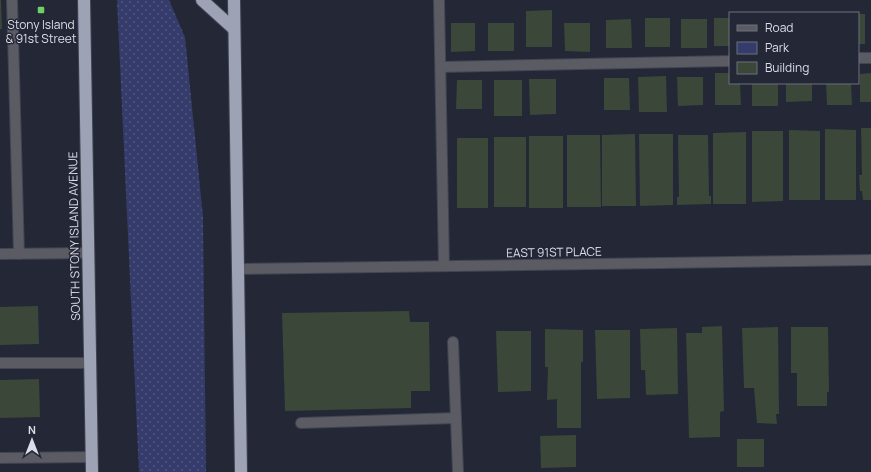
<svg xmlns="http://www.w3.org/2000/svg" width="871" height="472" font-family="Manrope,sans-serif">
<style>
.green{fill:url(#green-dots)}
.building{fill:#3a4739}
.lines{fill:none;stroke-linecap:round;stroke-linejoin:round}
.lane-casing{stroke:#414452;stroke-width:12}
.street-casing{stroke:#414452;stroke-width:12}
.highway-casing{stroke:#414452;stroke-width:14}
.lane{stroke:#5a5b63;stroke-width:10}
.street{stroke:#5a5b63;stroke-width:10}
.highway{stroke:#9ea2b5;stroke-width:12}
.poi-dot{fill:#6cd362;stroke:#242736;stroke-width:1.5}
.labels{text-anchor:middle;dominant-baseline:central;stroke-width:3;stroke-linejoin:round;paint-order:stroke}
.poi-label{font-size:12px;fill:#dbdee8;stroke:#242736}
.street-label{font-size:12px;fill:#dbdee8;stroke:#242736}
</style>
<defs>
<pattern id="green-dots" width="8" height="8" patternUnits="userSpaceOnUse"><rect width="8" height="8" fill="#353b6a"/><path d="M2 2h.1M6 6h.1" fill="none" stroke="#52577f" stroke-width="1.8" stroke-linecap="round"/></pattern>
</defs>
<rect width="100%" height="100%" fill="#242736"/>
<!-- green -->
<path class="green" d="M 117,0 L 169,0 L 185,37 L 203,217 L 206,472 L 139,472 Z"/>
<!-- building -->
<g class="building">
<path d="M 0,0 L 1,0 L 2,29 L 0,29 Z"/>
<path d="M 552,10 L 552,47 L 526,47 L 526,11 Z"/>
<rect x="858" y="14" width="7" height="30"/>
<rect x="645" y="18" width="25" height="29"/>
<rect x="714" y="18" width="16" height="28"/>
<path d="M 631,19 L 632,48 L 606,48 L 606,20 Z"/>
<rect x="681" y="19" width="26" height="29"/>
<path d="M 451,23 L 475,23 L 475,51 L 451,52 Z"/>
<rect x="488" y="23" width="26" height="28"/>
<path d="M 564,23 L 590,23 L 590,52 L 565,51 Z"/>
<path d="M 715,73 L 730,73 L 730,83 L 740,83 L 741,105 L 715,105 Z"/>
<path d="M 871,73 L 871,102 L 860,102 L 860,74 Z"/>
<path d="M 666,76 L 667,112 L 639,112 L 638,77 Z"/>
<path d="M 677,77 L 703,77 L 703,105 L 678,106 Z"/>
<path d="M 604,78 L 629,78 L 630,110 L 604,110 Z"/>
<path d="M 529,79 L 556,79 L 556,114 L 530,115 Z"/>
<path d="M 457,80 L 482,80 L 482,109 L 456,109 Z"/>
<rect x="494" y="80" width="28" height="36"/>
<rect x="752" y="83" width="26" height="23"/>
<path d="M 786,83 L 812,83 L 812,101 L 786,102 Z"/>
<path d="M 826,83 L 851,83 L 852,105 L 827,105 Z"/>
<path d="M 861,128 L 871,128 L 871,200 L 863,200 L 862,191 L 860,191 L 859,175 L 862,175 Z"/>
<path d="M 825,129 L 856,130 L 856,200 L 825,200 Z"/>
<path d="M 789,130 L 820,131 L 820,200 L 789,200 Z"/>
<path d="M 752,131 L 783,131 L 783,201 L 752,202 Z"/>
<path d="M 746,132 L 746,204 L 713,204 L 713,133 Z"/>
<path d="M 635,134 L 636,206 L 602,206 L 602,135 Z"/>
<path d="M 639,134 L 673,134 L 673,205 L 640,206 Z"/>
<path d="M 567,135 L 600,135 L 601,207 L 567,207 Z"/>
<path d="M 678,135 L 708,135 L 709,196 L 711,196 L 711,204 L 677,205 L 677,197 L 679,197 Z"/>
<rect x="529" y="136" width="34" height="72"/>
<rect x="494" y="137" width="32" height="70"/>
<rect x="457" y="138" width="31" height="70"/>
<path d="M 38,306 L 39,344 L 0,345 L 0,307 Z"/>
<path d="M 409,311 L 410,322 L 429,322 L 430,391 L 411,391 L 411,408 L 285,411 L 282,313 Z"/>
<path d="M 722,326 L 724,411 L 720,412 L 720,437 L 689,438 L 686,333 L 702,333 L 702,327 Z"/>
<path d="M 778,327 L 779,414 L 776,414 L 777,424 L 757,423 L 754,388 L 744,388 L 742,328 Z"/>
<path d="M 791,327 L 828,327 L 829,392 L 827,392 L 827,406 L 797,406 L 797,373 L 791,373 Z"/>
<path d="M 677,328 L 678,394 L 646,395 L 645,370 L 641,370 L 640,329 Z"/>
<path d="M 545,329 L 583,330 L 583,362 L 581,362 L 581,428 L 557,428 L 557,399 L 547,400 L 548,367 L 545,367 Z"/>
<path d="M 595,330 L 630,330 L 630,398 L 597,399 Z"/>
<path d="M 496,331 L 531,331 L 531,391 L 498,392 Z"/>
<path d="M 39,379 L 40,417 L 0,418 L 0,380 Z"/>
<path d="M 576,435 L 576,467 L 541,468 L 540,436 Z"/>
<rect x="737" y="439" width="27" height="28"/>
</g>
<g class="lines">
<defs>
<g id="lane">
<path d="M 12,0 L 19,254"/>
<path d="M 439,0 L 444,266"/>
<path d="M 858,58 L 871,58"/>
<path d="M 441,67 L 730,61"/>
<path d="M 0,254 L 88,253"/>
<path d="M 453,342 L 458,472"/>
<path d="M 0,363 L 90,363"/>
<path d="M 301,423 L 456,418"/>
<path d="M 0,458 L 92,457"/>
</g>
<path id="street" d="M 238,269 L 871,260"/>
<g id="highway">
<path d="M 84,0 L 92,472"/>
<path d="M 202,0 L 234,29"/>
<path d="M 234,0 L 241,472"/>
</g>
</defs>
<!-- lane casing -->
<use href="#lane" class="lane-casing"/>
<!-- street casing -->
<use href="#street" class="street-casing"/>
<!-- highway casing -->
<use href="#highway" class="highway-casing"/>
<!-- lane -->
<use href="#lane" class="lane"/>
<!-- street -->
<use href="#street" class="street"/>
<!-- highway -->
<use href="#highway" class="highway"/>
</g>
<!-- markers -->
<rect class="poi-dot" x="37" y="6" width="8" height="8" rx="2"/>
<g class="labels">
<!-- poi labels -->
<g class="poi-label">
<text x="41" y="24">Stony Island<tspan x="41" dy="14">&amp; 91st Street</tspan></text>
</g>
<!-- street labels -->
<g class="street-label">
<text transform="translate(74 236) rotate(-91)">SOUTH STONY ISLAND AVENUE</text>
<text transform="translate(554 252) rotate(-1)">EAST 91ST PLACE</text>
</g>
</g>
<!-- legend -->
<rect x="729" y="12" width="130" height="72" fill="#242736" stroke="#6d707d"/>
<rect x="737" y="25" width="20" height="6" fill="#5a5b63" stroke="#6d707d"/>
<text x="765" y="32" font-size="12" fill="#dbdee8">Road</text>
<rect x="737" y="42" width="20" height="12" fill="#353b6a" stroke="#6d707d"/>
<text x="765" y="52" font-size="12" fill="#dbdee8">Park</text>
<rect x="737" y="62" width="20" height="12" fill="#3a4739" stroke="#6d707d"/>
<text x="765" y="72" font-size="12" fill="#dbdee8">Building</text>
<!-- north arrow -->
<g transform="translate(32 440)" stroke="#242736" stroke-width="3" paint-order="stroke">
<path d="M0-3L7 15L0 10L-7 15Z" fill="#dbdee8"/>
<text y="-6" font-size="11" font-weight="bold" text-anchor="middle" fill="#dbdee8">N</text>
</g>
</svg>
